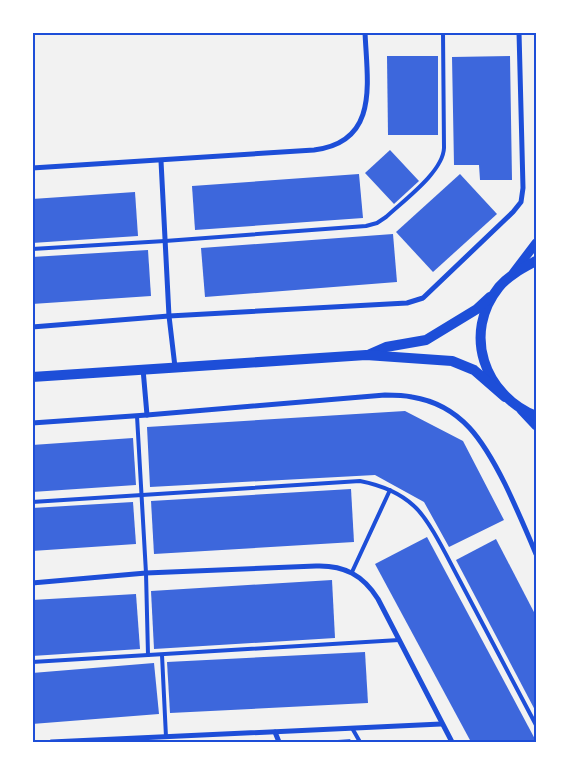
<svg xmlns="http://www.w3.org/2000/svg" width="569" height="775" font-family="Cabin,sans-serif">
<style>
.building{fill:#3d67dc}
.lines{fill:none;stroke-linecap:round;stroke-linejoin:round}
.service{stroke:#1d4ed8;stroke-width:4}
.minor{stroke:#1d4ed8;stroke-width:5}
.tertiary{stroke:#1d4ed8;stroke-width:9}
.secondary{stroke:#1d4ed8;stroke-width:10}
.neatline{fill:none;stroke:#1d4ed8;stroke-width:2}
</style>
<rect width="100%" height="100%" fill="#f2f2f2"/>
<!-- building -->
<g class="building">
<path d="M 387,56 L 438,56 L 438,135 L 388,135 Z"/>
<path d="M 510,56 L 512,180 L 480,180 L 479,165 L 454,165 L 452,57 Z"/>
<path d="M 390,150 L 419,181 L 394,204 L 365,173 Z"/>
<path d="M 359,174 L 363,218 L 195,230 L 192,186 Z"/>
<path d="M 460,174 L 497,214 L 433,272 L 396,232 Z"/>
<path d="M 135,192 L 138,236 L 32,243 L 32,199 Z"/>
<path d="M 393,234 L 397,282 L 205,297 L 201,248 Z"/>
<path d="M 148,250 L 151,296 L 32,304 L 32,257 Z"/>
<path d="M 405,411 L 463,441 L 504,520 L 449,547 L 424,502 L 375,475 L 150,487 L 147,427 Z"/>
<path d="M 133,438 L 136,485 L 32,492 L 32,445 Z"/>
<path d="M 351,489 L 354,542 L 154,554 L 151,501 Z"/>
<path d="M 133,502 L 136,544 L 32,551 L 32,508 Z"/>
<path d="M 427,537 L 536,741 L 536,742 L 471,742 L 375,564 Z"/>
<path d="M 496,539 L 536,616 L 536,712 L 456,560 Z"/>
<path d="M 332,580 L 335,638 L 154,649 L 151,591 Z"/>
<path d="M 136,594 L 140,649 L 32,656 L 32,600 Z"/>
<path d="M 365,652 L 368,703 L 170,713 L 167,662 Z"/>
<path d="M 154,663 L 159,714 L 32,724 L 32,673 Z"/>
<path d="M 350,739 L 352,742 L 325,742 L 325,741 Z"/>
</g>
<g class="lines">
<!-- service -->
<g class="service">
<path d="M 32,249 L 165,241 L 366,226 L 377,223 L 386,217 C 404,200 443,172 444,148 L 443,32"/>
<path d="M 137,416 L 146,573 L 148,655"/>
<path d="M 32,502 L 360,481 C 380,485 399,492 414,506 C 430,520 449,561 460,581 C 485,629 511,677 536,725"/>
<path d="M 352,572 L 390,490"/>
<path d="M 162,655 L 166,737"/>
<path d="M 32,662 L 399,640"/>
<path d="M 352,728 L 360,742"/>
</g>
<!-- minor -->
<g class="minor">
<path d="M 161,161 L 169,316 L 175,367"/>
<path d="M 32,168 L 314,150 C 380,142 367,82 365,32"/>
<path d="M 32,327 L 169,316 L 407,303 L 423,298 L 513,212 L 521,202 L 523,188 L 519,32"/>
<path d="M 143,369 L 147,415"/>
<path d="M 32,423 L 147,415 L 385,395 C 394,395 403,395 412,397 C 462,405 484,442 505,484 C 516,507 526,530 536,554"/>
<path d="M 32,583 L 146,573 L 316,566 C 344,565 363,575 378,599 L 452,742"/>
<path d="M 275,732 L 279,742"/>
<path d="M 51,742 L 441,724"/>
</g>
<!-- tertiary -->
<g class="tertiary">
<path d="M 514,272 L 536,243"/>
<path d="M 521,410 L 536,426"/>
</g>
<!-- secondary -->
<g class="secondary">
<path d="M 536,261 C 523,268 509,275 499,287 C 462,333 484,395 536,416"/>
<path d="M 370,354 L 386,347 L 426,340 L 477,309 L 490,297"/>
<path d="M 32,377 L 366,355 L 452,361 L 474,370 L 505,397"/>
</g>
</g>
<!-- border -->
<rect width="569" height="775" fill="none" stroke="#ffffff" stroke-width="68"/>
<rect x="34" y="34" width="501" height="707" class="neatline"/>
</svg>
